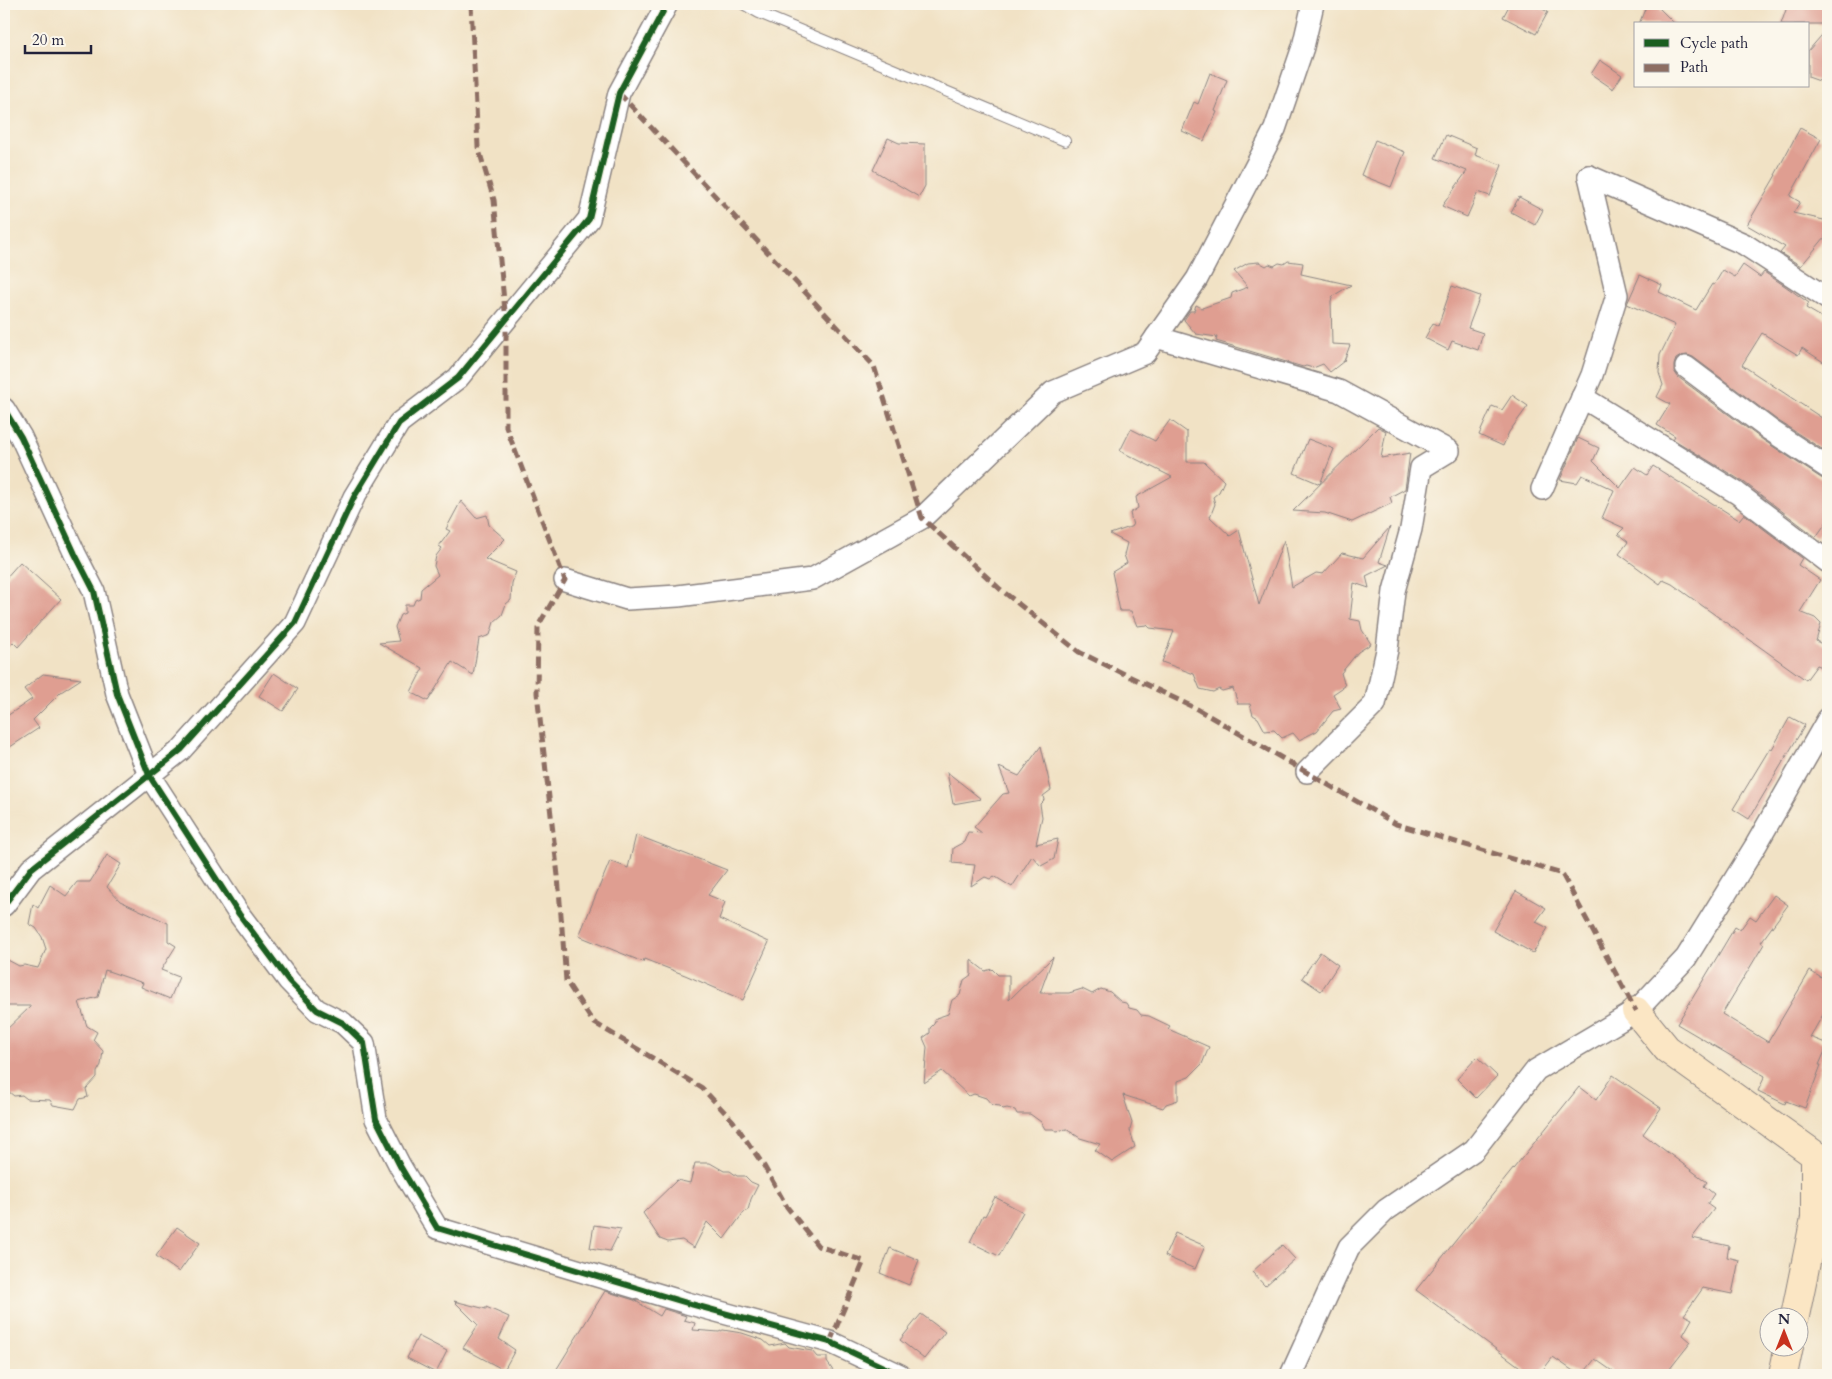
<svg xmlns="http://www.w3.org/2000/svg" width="1832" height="1379" font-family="Cardo,serif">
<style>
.building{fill:#df9e91}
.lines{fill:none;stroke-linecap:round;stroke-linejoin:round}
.lane-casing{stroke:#8a8280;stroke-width:12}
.street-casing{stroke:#8a8280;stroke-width:24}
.secondary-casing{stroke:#8a8280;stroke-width:30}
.lane{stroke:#fff;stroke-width:10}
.street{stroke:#fff;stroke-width:21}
.secondary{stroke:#fbe6c4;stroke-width:28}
.quiet{stroke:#8d6e63;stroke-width:5;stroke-dasharray:10 5;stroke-linecap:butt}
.cycleway-casing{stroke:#fbf7ec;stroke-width:9}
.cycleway{stroke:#1b5e20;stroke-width:6}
</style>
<rect width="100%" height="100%" fill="#fbf7ec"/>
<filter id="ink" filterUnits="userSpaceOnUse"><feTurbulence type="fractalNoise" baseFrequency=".02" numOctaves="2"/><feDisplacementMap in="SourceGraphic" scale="10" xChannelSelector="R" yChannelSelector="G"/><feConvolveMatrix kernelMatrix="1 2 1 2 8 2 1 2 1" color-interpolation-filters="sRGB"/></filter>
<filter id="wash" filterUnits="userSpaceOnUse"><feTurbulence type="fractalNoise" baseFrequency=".0096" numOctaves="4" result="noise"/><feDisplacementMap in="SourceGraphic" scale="20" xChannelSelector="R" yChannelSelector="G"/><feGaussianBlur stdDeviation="1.12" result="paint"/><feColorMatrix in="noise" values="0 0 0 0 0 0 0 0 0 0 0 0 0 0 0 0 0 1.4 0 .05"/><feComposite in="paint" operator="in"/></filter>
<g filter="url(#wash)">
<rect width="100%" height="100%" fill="#f1e2c5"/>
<g id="blocks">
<!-- building -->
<g class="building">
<path d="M 1510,4 L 1533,4 L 1548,12 L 1536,34 L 1503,17 Z"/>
<path d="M 1647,4 L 1655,4 L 1675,24 L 1639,24 Z"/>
<path d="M 1788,4 L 1828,4 L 1828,24 L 1781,24 Z"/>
<path d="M 1828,28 L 1828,84 L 1808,77 L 1808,51 Z"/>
<path d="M 1600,60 L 1622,75 L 1613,89 L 1591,74 Z"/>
<path d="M 1210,73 L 1227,80 L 1215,111 L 1217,112 L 1204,141 L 1182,131 L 1194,102 L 1198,104 Z"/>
<path d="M 1800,128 L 1821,139 L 1790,196 L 1800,202 L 1793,213 L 1828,221 L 1825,237 L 1801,266 L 1780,253 L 1785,247 L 1747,225 L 1776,175 L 1775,175 Z"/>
<path d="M 1446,135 L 1477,148 L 1475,155 L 1502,165 L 1490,196 L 1478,192 L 1467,217 L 1442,206 L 1467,171 L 1435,158 Z"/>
<path d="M 888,138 L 899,143 L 925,144 L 925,186 L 919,197 L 873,170 Z"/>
<path d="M 1375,140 L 1405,152 L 1391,187 L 1361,175 Z"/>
<path d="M 1519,197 L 1543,210 L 1535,225 L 1511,212 Z"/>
<path d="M 1288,261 L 1303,263 L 1301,274 L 1351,285 L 1333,296 L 1331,301 L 1332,344 L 1350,345 L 1344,361 L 1330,372 L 1323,364 L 1313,368 L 1306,366 L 1303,367 L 1216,341 L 1217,337 L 1196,334 L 1184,320 L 1190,311 L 1194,311 L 1196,305 L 1202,308 L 1231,298 L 1232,293 L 1248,287 L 1234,271 L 1248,263 L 1259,262 L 1266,266 L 1269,264 L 1274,266 L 1279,263 L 1284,264 Z"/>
<path d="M 1743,265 L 1760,277 L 1764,272 L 1785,286 L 1809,303 L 1806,308 L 1828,321 L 1828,365 L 1802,348 L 1798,355 L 1762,333 L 1742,365 L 1828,422 L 1828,453 L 1777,420 L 1693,357 L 1687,355 L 1681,356 L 1676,359 L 1674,365 L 1674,371 L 1678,377 L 1763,440 L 1821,478 L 1828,480 L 1828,520 L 1816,537 L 1745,483 L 1673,439 L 1675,436 L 1657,425 L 1670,404 L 1657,397 L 1663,385 L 1659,373 L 1660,355 L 1675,325 L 1627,304 L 1640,275 L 1662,285 L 1659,292 L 1696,310 L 1712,284 L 1714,285 L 1723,270 L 1735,277 Z"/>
<path d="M 1452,286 L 1480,296 L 1468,328 L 1483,333 L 1478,350 L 1452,341 L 1448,350 L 1425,338 L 1433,323 L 1438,326 Z"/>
<path d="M 1512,395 L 1528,406 L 1509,432 L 1503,446 L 1479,435 L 1492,406 L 1502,410 Z"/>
<path d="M 1170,420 L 1187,432 L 1187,462 L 1204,462 L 1224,481 L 1219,492 L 1213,497 L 1215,504 L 1210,517 L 1230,536 L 1239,530 L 1259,605 L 1284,540 L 1292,587 L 1316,573 L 1323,574 L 1342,553 L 1363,558 L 1390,527 L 1379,562 L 1388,565 L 1366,576 L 1369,588 L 1354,583 L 1350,619 L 1360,621 L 1362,630 L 1371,644 L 1358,652 L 1341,673 L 1345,686 L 1333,694 L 1341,709 L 1333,711 L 1317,731 L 1299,740 L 1293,733 L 1282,738 L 1274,730 L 1265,731 L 1258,718 L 1253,715 L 1250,704 L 1238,704 L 1233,688 L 1222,691 L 1219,689 L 1213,692 L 1200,689 L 1194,674 L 1162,662 L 1174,631 L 1150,628 L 1147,625 L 1137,626 L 1131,611 L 1120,611 L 1112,572 L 1127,563 L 1124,555 L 1127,543 L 1110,534 L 1133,526 L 1130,513 L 1138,508 L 1136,497 L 1172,477 L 1120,451 L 1131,429 L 1155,441 Z"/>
<path d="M 1378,427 L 1386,431 L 1381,458 L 1410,453 L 1405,489 L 1390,497 L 1392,503 L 1352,522 L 1325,513 L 1293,511 Z"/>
<path d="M 1578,438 L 1599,448 L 1593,461 L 1620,488 L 1635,467 L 1647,475 L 1653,466 L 1739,520 L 1744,514 L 1802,558 L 1798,565 L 1820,580 L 1800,612 L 1815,618 L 1821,624 L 1816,641 L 1828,647 L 1828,669 L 1817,665 L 1806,680 L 1672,584 L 1663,580 L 1660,584 L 1619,554 L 1628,542 L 1618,534 L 1624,528 L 1602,518 L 1614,490 L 1582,475 L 1577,483 L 1560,480 Z"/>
<path d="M 1308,439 L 1334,449 L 1320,484 L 1294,473 Z"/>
<path d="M 461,501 L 476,518 L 487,515 L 489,525 L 505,539 L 485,559 L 516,572 L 512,583 L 511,600 L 506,604 L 502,615 L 494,622 L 490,635 L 479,639 L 473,675 L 452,662 L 428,701 L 411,692 L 423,668 L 379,643 L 399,641 L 395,627 L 400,615 L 405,613 L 405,605 L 413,605 L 415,600 L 420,598 L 421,589 L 438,575 L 434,566 L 436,556 L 442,548 L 439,546 L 450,531 L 446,529 Z"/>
<path d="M 20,562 L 61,599 L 18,647 L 13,642 L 4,651 L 4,580 Z"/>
<path d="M 274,673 L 298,689 L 283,711 L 259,696 Z"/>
<path d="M 43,674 L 81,679 L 61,692 L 33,720 L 39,728 L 4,751 L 4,718 L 32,699 L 24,689 Z"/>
<path d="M 1790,717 L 1805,725 L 1749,819 L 1733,809 L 1770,748 L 1772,749 Z"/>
<path d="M 1041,746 L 1051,790 L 1043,796 L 1044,800 L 1040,804 L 1042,817 L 1036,844 L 1058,839 L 1054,859 L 1041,866 L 1032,856 L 1012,887 L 994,876 L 990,879 L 985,877 L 971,886 L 975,865 L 952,863 L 953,848 L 964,842 L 968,832 L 982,833 L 974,827 L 1003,794 L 1009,793 L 999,767 L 1019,776 Z"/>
<path d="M 947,772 L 981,799 L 953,804 Z"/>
<path d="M 636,835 L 727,870 L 708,895 L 725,902 L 719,919 L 769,942 L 743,1000 L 685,975 L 644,959 L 643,962 L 579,936 L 610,861 L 628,868 Z"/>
<path d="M 107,855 L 121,864 L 107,887 L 120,901 L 168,923 L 168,941 L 176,946 L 161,970 L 179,977 L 170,999 L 141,987 L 143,983 L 105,970 L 98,997 L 79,1002 L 87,1026 L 97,1032 L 93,1040 L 103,1051 L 101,1065 L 97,1072 L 97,1077 L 86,1089 L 88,1097 L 80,1099 L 75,1109 L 53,1105 L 50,1100 L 27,1099 L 22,1095 L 14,1096 L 4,1088 L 4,1032 L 31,1006 L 4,1006 L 4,958 L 19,966 L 24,965 L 38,968 L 46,949 L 42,937 L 36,928 L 29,924 L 33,904 L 38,908 L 50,885 L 66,896 L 77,882 L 90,882 Z"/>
<path d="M 1516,891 L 1546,908 L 1536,922 L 1548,928 L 1533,953 L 1493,931 Z"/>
<path d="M 1774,895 L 1788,905 L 1761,942 L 1764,944 L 1722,1014 L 1768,1042 L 1810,971 L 1828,982 L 1828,1006 L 1810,1037 L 1828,1044 L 1819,1065 L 1821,1065 L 1805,1108 L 1786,1101 L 1785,1104 L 1758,1091 L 1765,1076 L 1677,1024 L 1735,927 L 1740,930 L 1750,916 L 1756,920 Z"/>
<path d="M 1320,952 L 1338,965 L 1321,991 L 1302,978 Z"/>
<path d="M 1053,957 L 1040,993 L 1069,993 L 1082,989 L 1092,994 L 1101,989 L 1110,992 L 1121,1002 L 1126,1003 L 1129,1008 L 1137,1010 L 1141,1015 L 1149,1016 L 1170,1026 L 1168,1029 L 1209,1047 L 1202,1064 L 1189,1077 L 1178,1081 L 1178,1100 L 1166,1104 L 1163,1108 L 1123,1095 L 1132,1123 L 1130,1130 L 1135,1147 L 1112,1162 L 1095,1150 L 1100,1144 L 1080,1138 L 1066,1129 L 1057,1131 L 1053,1129 L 1045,1129 L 1041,1122 L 1030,1114 L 1017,1114 L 1015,1110 L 1007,1108 L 1003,1109 L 1000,1106 L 992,1105 L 986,1098 L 974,1094 L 969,1096 L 942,1071 L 924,1083 L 927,1047 L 923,1038 L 930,1033 L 930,1028 L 934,1024 L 936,1018 L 948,1014 L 952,1000 L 960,995 L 964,980 L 971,975 L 971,960 L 985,971 L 992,969 L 998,975 L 1009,975 L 1009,1000 Z"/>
<path d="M 1477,1057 L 1497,1076 L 1476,1098 L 1457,1079 Z"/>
<path d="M 1613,1075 L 1661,1108 L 1643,1134 L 1707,1182 L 1704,1186 L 1714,1194 L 1707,1204 L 1714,1209 L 1692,1238 L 1729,1246 L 1727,1257 L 1739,1260 L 1732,1294 L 1703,1288 L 1684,1315 L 1692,1319 L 1683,1335 L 1691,1342 L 1665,1375 L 1618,1375 L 1595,1359 L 1582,1375 L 1579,1375 L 1553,1357 L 1539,1375 L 1531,1375 L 1416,1290 L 1579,1087 L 1596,1100 Z"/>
<path d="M 695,1163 L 710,1163 L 724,1171 L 730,1171 L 737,1176 L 745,1176 L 751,1182 L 758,1185 L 751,1199 L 748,1210 L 744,1212 L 724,1239 L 707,1222 L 694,1248 L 682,1240 L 668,1242 L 660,1239 L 643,1213 L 677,1180 L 690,1183 Z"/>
<path d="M 995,1197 L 1023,1212 L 999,1256 L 970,1242 L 983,1215 L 985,1216 Z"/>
<path d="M 594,1225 L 621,1229 L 610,1251 L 590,1248 Z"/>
<path d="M 177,1227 L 200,1243 L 179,1272 L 156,1256 Z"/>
<path d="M 1175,1233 L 1205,1246 L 1195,1269 L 1165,1256 Z"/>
<path d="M 1282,1245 L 1295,1259 L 1265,1286 L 1252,1272 Z"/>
<path d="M 890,1248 L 919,1260 L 909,1285 L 880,1273 Z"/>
<path d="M 605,1291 L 634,1300 L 660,1316 L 664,1309 L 683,1315 L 686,1316 L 684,1320 L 695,1323 L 693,1330 L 719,1332 L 723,1330 L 742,1333 L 763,1340 L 770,1346 L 785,1343 L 789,1347 L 812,1351 L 817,1357 L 827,1357 L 827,1362 L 836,1375 L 553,1375 Z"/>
<path d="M 454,1301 L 486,1309 L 486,1307 L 509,1317 L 499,1339 L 515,1350 L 504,1370 L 463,1348 L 478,1325 Z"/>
<path d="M 921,1314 L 945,1332 L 924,1359 L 900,1340 Z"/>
<path d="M 418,1336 L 447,1351 L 436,1373 L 407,1358 Z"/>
</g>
</g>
</g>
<g filter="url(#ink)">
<use href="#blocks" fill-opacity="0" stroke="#8a8280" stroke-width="1"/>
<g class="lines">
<defs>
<path id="lane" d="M 743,4 L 759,13 L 1065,141"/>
<g id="street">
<path d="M 1589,176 L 1744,244 L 1828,299"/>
<path d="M 1156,337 L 1339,391 L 1449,451 L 1421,468 L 1411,529 L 1394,591 L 1387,650 L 1375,704 L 1307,772"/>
<path d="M 1686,367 L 1770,430 L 1828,468"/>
<path d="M 1582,397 L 1737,493 L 1828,562"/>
<path d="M 4,409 L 21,437 L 75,554 L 94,591 L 117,694 L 149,775 L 239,914 L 289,981 L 317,1010 L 343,1023 L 364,1043 L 376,1119 L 400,1166 L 437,1228 L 687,1303 L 830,1342 L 900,1375"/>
<path d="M 1542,489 L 1592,375 L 1617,295 L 1589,176"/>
<path d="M 565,580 L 627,599 L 678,596 L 812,579 L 922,518 L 1053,392 L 1145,353 L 1197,279 L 1275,129 L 1303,47 L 1313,4"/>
<path d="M 4,905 L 31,869 L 181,750 L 295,623 L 354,497 L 399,423 L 458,378 L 589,219 L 619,93 L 667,4"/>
<path d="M 1291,1375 L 1349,1247 L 1386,1210 L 1474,1150 L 1536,1070 L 1636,1011 L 1686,958 L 1756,845 L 1828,719"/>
</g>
<g id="secondary">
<path d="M 1636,1011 L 1667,1049 L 1815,1155 L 1815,1218 L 1795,1316"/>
<path d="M 1783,1375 L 1789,1346"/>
</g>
</defs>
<!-- lane casing -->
<use href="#lane" class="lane-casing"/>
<!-- street casing -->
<use href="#street" class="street-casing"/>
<!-- secondary casing -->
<use href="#secondary" class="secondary-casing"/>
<!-- lane -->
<use href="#lane" class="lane"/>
<!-- street -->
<use href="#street" class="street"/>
<!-- secondary -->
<use href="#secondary" class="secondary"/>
<!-- quiet -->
<g class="quiet">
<path d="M 471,4 L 478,147 L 494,200 L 506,321 L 506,427 L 565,580 L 538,626 L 537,693 L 558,876 L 566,981 L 593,1022 L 702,1088 L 733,1121 L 764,1166 L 787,1207 L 818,1246 L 864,1261 L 830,1342"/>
<path d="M 619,93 L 874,366 L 922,518 L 1000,589 L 1079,652 L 1197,709 L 1396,824 L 1562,874 L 1636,1011"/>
</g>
<defs>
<g id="cycleway">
<path d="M 4,409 L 21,437 L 75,554 L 94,591 L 117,694 L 149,775 L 239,914 L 289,981 L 317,1010 L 343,1023 L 364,1043 L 376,1119 L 400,1166 L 437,1228 L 687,1303 L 830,1342 L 900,1375"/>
<path d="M 4,905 L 31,869 L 181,750 L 295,623 L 354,497 L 399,423 L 458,378 L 589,219 L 619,93 L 667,4"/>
</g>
</defs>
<!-- cycleway casing -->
<use href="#cycleway" class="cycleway-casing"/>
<!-- cycleway -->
<use href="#cycleway" class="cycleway"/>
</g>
</g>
<!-- margin -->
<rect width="1832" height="1379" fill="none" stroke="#fbf7ec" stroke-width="20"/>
<!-- legend -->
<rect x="1634" y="22" width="175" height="65" fill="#fbf7ec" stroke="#a4a2a5"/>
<rect x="1644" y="39" width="25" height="8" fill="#1b5e20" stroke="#a4a2a5"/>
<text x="1680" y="48" font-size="15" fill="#22223b">Cycle path</text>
<rect x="1644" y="64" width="25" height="8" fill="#8d6e63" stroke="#a4a2a5"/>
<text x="1680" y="72" font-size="15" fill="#22223b">Path</text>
<!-- north arrow -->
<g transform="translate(1784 1332)"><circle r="24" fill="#fbf7ec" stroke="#a4a2a5"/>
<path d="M0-4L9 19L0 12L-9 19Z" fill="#c8321e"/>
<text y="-8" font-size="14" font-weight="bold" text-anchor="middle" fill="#22223b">N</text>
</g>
<!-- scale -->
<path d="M25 45v8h66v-8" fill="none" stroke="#22223b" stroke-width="2.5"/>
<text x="32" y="45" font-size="15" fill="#22223b" stroke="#fbf7ec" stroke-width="4" paint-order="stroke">20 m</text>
</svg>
